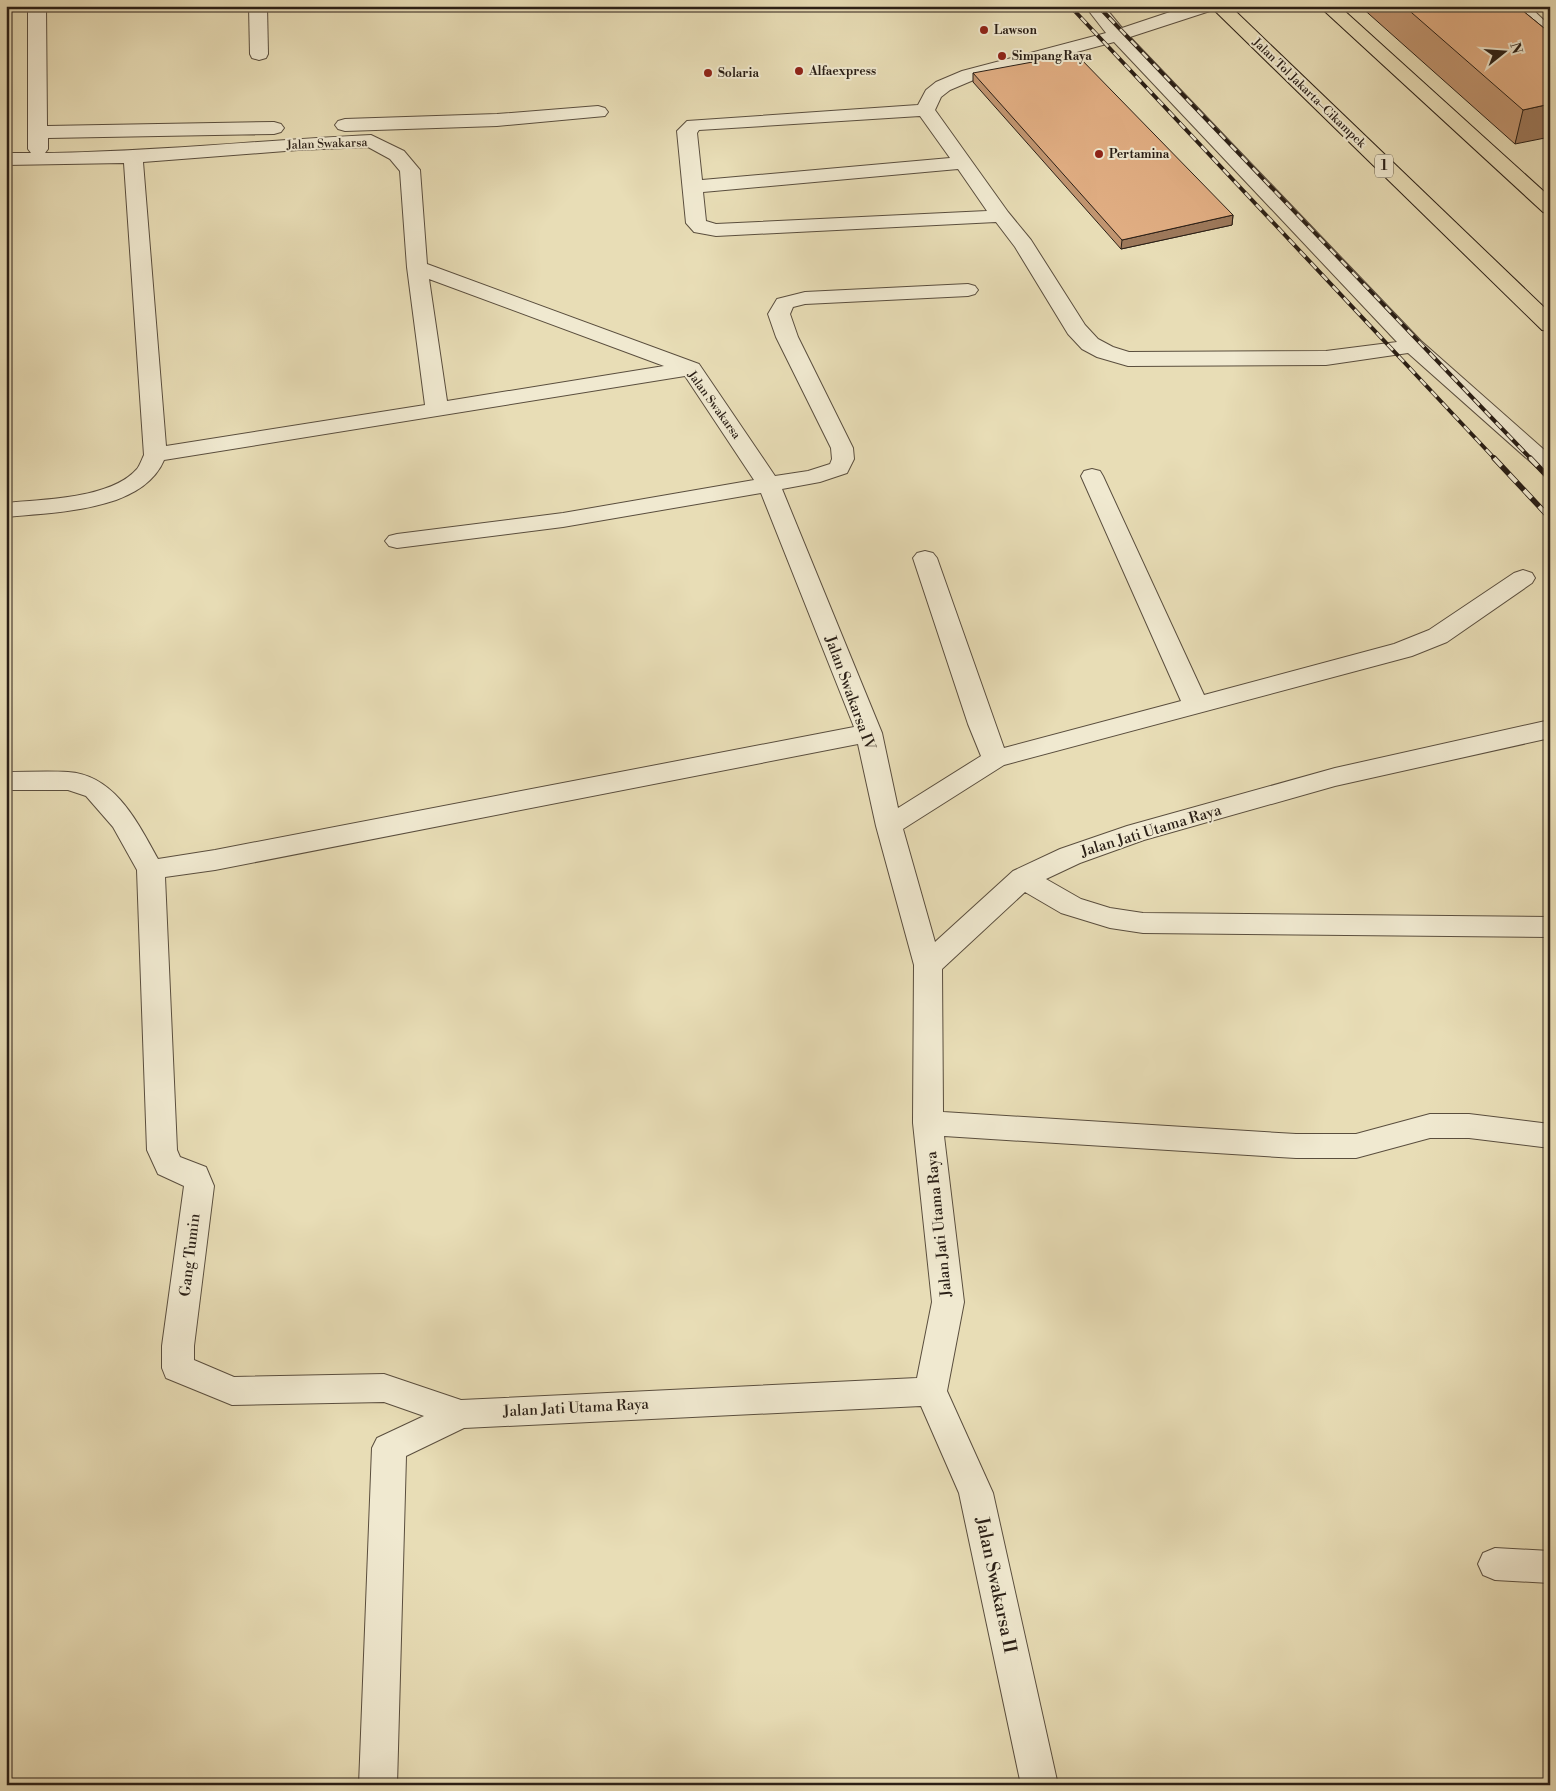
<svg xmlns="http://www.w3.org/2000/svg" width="1556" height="1791" font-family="'Libre Bodoni',serif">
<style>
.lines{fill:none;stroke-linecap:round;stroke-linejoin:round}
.minor-casing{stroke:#5a4e3e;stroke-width:2}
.highway-casing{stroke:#2a1f16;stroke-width:2}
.minor{fill:#f0e9d0;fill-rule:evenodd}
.highway{fill:#e8ddb6;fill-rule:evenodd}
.rail-far1-casing{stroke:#2a1f16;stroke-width:4}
.rail-casing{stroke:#2a1f16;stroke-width:5.5}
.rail-far1{stroke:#f0e9d0;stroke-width:2.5;stroke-dasharray:8;stroke-linecap:butt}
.rail{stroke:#f0e9d0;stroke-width:4;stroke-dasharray:11;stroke-linecap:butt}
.wall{fill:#c19570;stroke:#2a1f16}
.shaded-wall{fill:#9d795b;stroke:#2a1f16}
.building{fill:#e0ad82;stroke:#2a1f16}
.poi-dot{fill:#8f2418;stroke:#f0e9d0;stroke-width:2}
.labels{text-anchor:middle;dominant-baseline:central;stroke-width:4;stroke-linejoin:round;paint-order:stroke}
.far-poi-label{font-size:12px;font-weight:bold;fill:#2a1f16;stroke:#f0e9d0;text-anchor:start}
.far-street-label{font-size:12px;fill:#2a1f16;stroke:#f0e9d0}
.shield{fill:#f0e9d0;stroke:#655c4e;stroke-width:1}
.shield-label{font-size:14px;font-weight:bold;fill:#2a1f16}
.street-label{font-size:15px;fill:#2a1f16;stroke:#f0e9d0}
.near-street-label{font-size:18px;fill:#2a1f16;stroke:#f0e9d0}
</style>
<rect width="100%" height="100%" fill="#e8ddb6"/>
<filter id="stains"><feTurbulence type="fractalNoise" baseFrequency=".004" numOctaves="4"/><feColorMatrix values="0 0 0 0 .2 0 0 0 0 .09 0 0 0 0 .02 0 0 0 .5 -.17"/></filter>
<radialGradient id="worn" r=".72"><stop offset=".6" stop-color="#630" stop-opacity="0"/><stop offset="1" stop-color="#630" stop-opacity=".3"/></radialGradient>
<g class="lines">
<defs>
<g id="minor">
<path d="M 28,6 L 46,6 L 47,126 L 274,122 L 281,124 L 284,128 L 281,132 L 274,134 L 48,138 L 48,149 L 45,153 C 154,152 262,140 371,135 L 404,151 L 420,170 L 427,264 L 699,364 L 775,476 L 808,471 L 830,464 L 832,459 L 831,448 L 776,337 L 768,314 L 777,299 L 805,292 L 968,284 L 975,286 L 978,290 L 975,294 L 968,296 L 805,304 L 793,307 L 790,314 L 798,337 L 853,448 L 854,459 L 847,473 L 820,482 L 782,489 L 882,733 L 898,808 L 981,756 L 968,724 L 913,558 L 917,553 L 925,551 L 933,553 L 937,558 L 1004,748 L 1181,701 L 1081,476 L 1084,471 L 1092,469 L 1100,471 L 1103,476 L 1204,695 L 1394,644 L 1429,630 L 1514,573 L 1523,570 L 1532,573 L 1535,578 L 1532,583 L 1447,642 L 1412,656 L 1004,765 L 903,829 L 935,942 L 1013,871 L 1060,849 L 1127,826 L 1335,768 L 1550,720 L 1550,738 L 1335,786 L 1144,840 L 1080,863 L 1046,879 L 1081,899 L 1110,908 L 1143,913 L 1550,917 L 1550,937 L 1143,933 L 1110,928 L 1061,913 L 1025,892 L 942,969 L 943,1112 L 1296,1134 L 1356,1134 L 1430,1114 L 1469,1114 L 1550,1124 L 1550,1148 L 1469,1138 L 1430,1138 L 1356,1158 L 1296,1158 L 944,1136 L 964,1302 L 947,1391 L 993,1493 L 1058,1785 L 1021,1785 L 959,1493 L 921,1406 L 464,1428 L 406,1456 L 397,1785 L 359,1785 L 372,1448 L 377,1438 L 424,1416 L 384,1402 L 232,1405 L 166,1378 L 162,1368 L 162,1346 L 184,1186 L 158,1174 L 147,1150 L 137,870 L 113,827 L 86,796 L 68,790 L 6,790 L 6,772 C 27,772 48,771 68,772 C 115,775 138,823 158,859 L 215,850 L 854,727 L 761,493 L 563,527 L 397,548 L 389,546 L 385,541 L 389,536 L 397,534 L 563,513 L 754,480 L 685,376 L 164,460 C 142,512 54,512 6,517 L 6,503 C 43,499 111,499 137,469 C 140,465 142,459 144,455 L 124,163 L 6,165 L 6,153 L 31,153 L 28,149 ZM 368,147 L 390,159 L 400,171 L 407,267 L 425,405 L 166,446 L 143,162 L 298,150 ZM 429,279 L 664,366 L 447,401 ZM 858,744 L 876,826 L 914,965 L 913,1123 L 932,1302 L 917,1378 L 461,1400 L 384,1374 L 234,1377 L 194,1360 L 194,1346 L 214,1186 L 206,1167 L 180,1157 L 177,1150 L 165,877 L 215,870 Z"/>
<path d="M 249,6 L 267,6 L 268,54 L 266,58 L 259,60 L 252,58 L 250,54 Z"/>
<path d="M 1085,6 L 1104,6 L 1122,28 L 1188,6 L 1216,6 L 1213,10 L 1130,37 L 1421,341 L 1550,455 L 1550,474 L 1542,472 L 1408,353 L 1326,365 L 1128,366 L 1097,357 L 1082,349 L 1068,334 L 1015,247 L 996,222 L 716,236 L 694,232 L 686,223 L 677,131 L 687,121 L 918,105 L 926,90 L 936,82 L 962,71 L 1106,33 ZM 1114,42 L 1397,342 L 1326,351 L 1129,352 L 1113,347 L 1098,339 L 1085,325 L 1031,240 L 1008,212 L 935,110 L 941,97 L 950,90 L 976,79 ZM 920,116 L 950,158 L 702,180 L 697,133 L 699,130 ZM 958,169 L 987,211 L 716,224 L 706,221 L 703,192 Z"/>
<path d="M 1509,6 L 1529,6 L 1550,26 L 1550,41 L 1544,40 Z"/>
<path d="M 598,106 L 605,108 L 608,112 L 605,116 L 497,126 L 345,131 L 338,129 L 335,125 L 338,121 L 345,119 L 497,114 Z"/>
<path d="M 1495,1548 L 1550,1551 L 1550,1583 L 1495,1580 L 1483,1575 L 1478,1564 L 1483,1553 Z"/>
</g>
<g id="highway">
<path d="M 1210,6 L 1230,6 L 1550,313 L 1550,331 L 1542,330 Z"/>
<path d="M 1319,6 L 1339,6 L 1550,197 L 1550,214 L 1543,212 Z"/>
</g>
</defs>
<!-- minor casing -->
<use href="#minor" class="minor-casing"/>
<!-- highway casing -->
<use href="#highway" class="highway-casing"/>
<!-- minor -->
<use href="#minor" class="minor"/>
<!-- highway -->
<use href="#highway" class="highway"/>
<defs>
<g id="rail-far1">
<path d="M 1070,6 L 1495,459"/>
<path d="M 1098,6 L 1531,459"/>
</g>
<g id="rail">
<path d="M 1494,458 L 1550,518"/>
<path d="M 1530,458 L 1550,479"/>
</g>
</defs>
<!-- rail-far1 casing -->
<use href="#rail-far1" class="rail-far1-casing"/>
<!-- rail casing -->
<use href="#rail" class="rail-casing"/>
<!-- rail-far1 -->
<use href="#rail-far1" class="rail-far1"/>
<!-- rail -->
<use href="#rail" class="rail"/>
</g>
<!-- wall -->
<g class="wall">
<path d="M 1360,6 L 1517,6 L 1550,33 L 1515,144 Z"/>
<path d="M 973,73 L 1233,215 L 1232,225 L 1121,249 L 973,82 Z"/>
</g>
<!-- shaded-wall -->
<g class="shaded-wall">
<path d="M 1550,104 L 1550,137 L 1515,144 L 1523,110 Z"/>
<path d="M 1233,215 L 1232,225 L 1121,249 L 1122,240 Z"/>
</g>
<!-- building -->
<g class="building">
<path d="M 1404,6 L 1517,6 L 1550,33 L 1550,104 L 1523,110 Z"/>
<path d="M 1076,54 L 1233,215 L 1122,240 L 973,73 Z"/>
</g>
<!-- markers -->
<g class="poi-dot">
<circle cx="984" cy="30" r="5"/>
<circle cx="1002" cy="56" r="5"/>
<circle cx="799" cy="71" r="5"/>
<circle cx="708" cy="73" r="5"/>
<circle cx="1099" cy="154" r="5"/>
</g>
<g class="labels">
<!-- far-poi labels -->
<g class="far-poi-label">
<text x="994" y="30">Lawson</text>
<text x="1012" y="56">Simpang Raya</text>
<text x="809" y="71">Alfaexpress</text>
<text x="718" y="73">Solaria</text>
<text x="1109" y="154">Pertamina</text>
</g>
<!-- far-street labels -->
<g class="far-street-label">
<text transform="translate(1309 93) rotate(44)">Jalan Tol Jakarta–Cikampek</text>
<text transform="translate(327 144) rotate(-2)">Jalan Swakarsa</text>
<text transform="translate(714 405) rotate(54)">Jalan Swakarsa</text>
</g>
<!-- shield labels -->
<rect class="shield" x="1375" y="154.5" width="18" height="23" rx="4"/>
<g class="shield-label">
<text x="1384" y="166">1</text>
</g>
<!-- street labels -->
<g class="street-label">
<text transform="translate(850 693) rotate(70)">Jalan Swakarsa IV</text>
<text transform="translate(1151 831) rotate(-17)">Jalan Jati Utama Raya</text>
<text transform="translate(939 1224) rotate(-96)">Jalan Jati Utama Raya</text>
<text transform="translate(190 1255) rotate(-83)">Gang Tumin</text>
<text transform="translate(576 1408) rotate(-3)">Jalan Jati Utama Raya</text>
</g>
<!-- near-street labels -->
<g class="near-street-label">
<text transform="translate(996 1585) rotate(78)">Jalan Swakarsa II</text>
</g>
</g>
<!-- margin -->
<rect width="1556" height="1791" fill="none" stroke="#e8ddb6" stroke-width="25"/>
<rect x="8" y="8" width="1541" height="1776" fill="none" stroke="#2a1f16" stroke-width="2.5"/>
<rect x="12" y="12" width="1531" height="1766" fill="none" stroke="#2a1f16"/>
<!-- north arrow -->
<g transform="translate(1504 52) rotate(73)" stroke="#f0e9d0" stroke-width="4" paint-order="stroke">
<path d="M0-4L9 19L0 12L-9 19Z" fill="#2a1f16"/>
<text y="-8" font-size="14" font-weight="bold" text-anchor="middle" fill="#2a1f16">N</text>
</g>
<rect width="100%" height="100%" filter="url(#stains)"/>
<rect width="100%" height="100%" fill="url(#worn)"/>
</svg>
